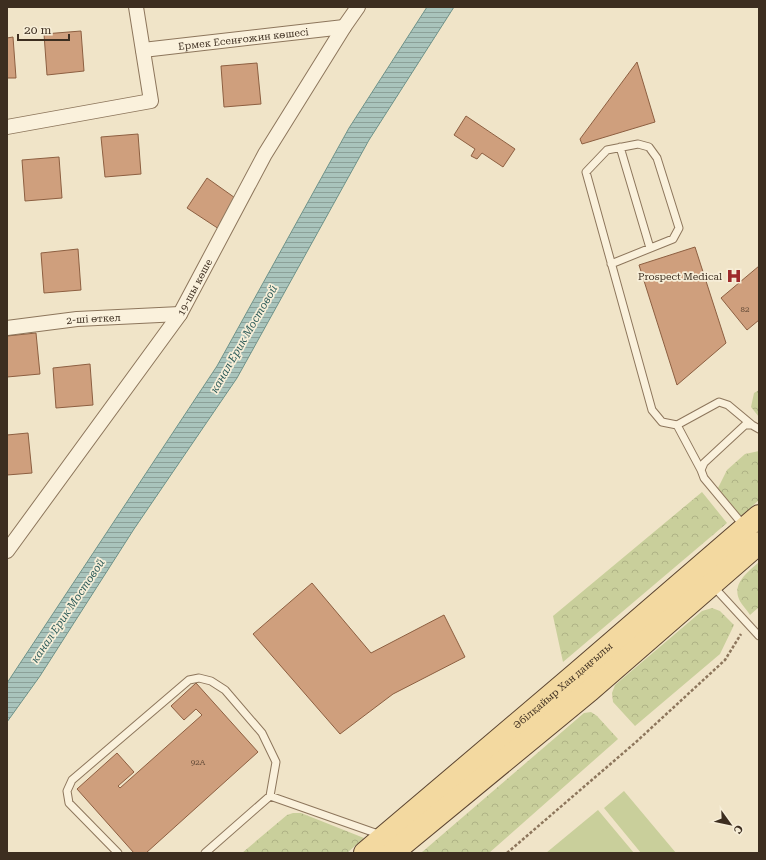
<svg xmlns="http://www.w3.org/2000/svg" width="766" height="860" viewBox="0 0 766 860" font-family="'Roboto Serif',serif">
  <defs>
    <pattern id="forest-crowns" width="20" height="18" patternUnits="userSpaceOnUse"><rect width="20" height="18" fill="#c9cf9b"/><path d="M2 6a3 3 0 1 1 6 0M12 15a3 3 0 1 1 6 0" fill="none" stroke="#aeb285"/></pattern>
    <pattern id="water-rules" width="6" height="5" patternUnits="userSpaceOnUse"><rect width="6" height="5" fill="#a9c4bc"/><path d="M0 2.5h6" fill="none" stroke="#8ba098"/></pattern>
  </defs>
  <rect width="100%" height="100%" fill="#f0e4c8"/>
  <path fill="#c9cf9b" d="M624 791 676 853H641L604 808Z
    M598 810 634 853H546Z"/>
  <path fill="url(#forest-crowns)" d="M759 390V417L751 407 754 393Z
    M759 451V500L741 516 718 488 727 470 745 454Z
    M702 492 727 523 563 662 553 616Z
    M759 562V607L750 615C747 610 741 604 739 599 732 583 749 571 759 562Z
    M712 608 720 611 734 625 720 654 635 726 613 702 612 693 615 685 702 611Z
    M591 712 597 716 618 739 489 853H421L584 713Z
    M293 813H301L364 838 347 853H242L287 815Z"/>
  <path fill="url(#water-rules)" stroke="#6f938a" d="M427 7H454L369 140 237 378 134 529 40 676 7 722V683L217 366 349 128Z"/>
  <path fill="#cf9f7d" stroke="#8d5f41" d="M81 31 84 71 47 75 44 34Z
    M13 37 16 78H7V38Z
    M637 62 655 122 582 144 580 139Z
    M257 63 261 104 224 107 221 66Z
    M466 116 515 149 503 167 482 153 477 159 471 156 475 149 454 135Z
    M138 134 141 174 105 177 101 137Z
    M59 157 62 198 25 201 22 160Z
    M207 178 238 200 219 229 187 208Z
    M695 247 726 343 677 385 639 265Z
    M78 249 81 290 44 293 41 253Z
    M759 266V320L747 330 721 298Z
    M36 333 40 374 7 377V336Z
    M90 364 93 405 56 408 53 368Z
    M28 433 32 473 7 475V435Z
    M312 583 371 653 444 615 465 657 393 694 340 734 253 634Z
    M196 683 258 752 146 853H134L77 789 117 753 134 772 118 786 120 788 202 715 196 709 184 720 171 706Z"/>
  <g fill="none" stroke-linecap="round" stroke-linejoin="round">
    <g stroke="#8d765c" stroke-width="9">
      <path id="service" d="M620 147 650 248
        M611 264 673 239 679 228 657 158 649 147 638 144 607 150 586 172 652 410 662 422 677 425 719 402 728 405 752 425
        M677 425 701 470
        M744 526 704 478 701 470 704 463 745 425H752L759 429
        M713 586 759 636
        M118 853 69 803 67 791 72 780 189 680 199 678 211 681 225 690 262 733 276 762 270 796
        M205 853 270 796 381 835"/>
    </g>
    <g stroke="#8d765c" stroke-width="16">
      <g id="minor">
        <path id="s1" d="M143 50 344 27"/>
        <path d="M7 127 151 101 136 7"/>
        <path id="s2" d="M7 328 77 319 180 314"/>
        <path id="s3" d="M7 551 180 314 265 154 344 27 358 7"/>
      </g>
    </g>
    <g stroke="#5b4430" stroke-width="24">
      <g id="primary">
        <path id="s4" d="M365 853 576 674 759 516"/>
        <path d="M392 853 590 690 759 543"/>
      </g>
    </g>
    <path stroke="#8d765c" stroke-width="2.5" stroke-dasharray="3 2" stroke-linecap="butt" d="M507 853 636 742 725 660 741 634"/>
    <use href="#service" stroke="#faf1dc" stroke-width="7"/>
    <use href="#minor" stroke="#faf1dc" stroke-width="14"/>
    <use href="#primary" stroke="#f3d9a0" stroke-width="22"/>
  </g>
  <defs>
    <g id="hospital-bare" transform="scale(1.2)"><path d="M-5-5h3v3.5h4V-5h3V5h-3V1.5h-4V5h-3Z" fill="#9e2a2b" stroke="#f7eed8" stroke-width="2.5" paint-order="stroke"/></g>
  </defs>
  <g fill-rule="evenodd">
    <use href="#hospital-bare" x="734" y="276"/>
  </g>
  <g text-anchor="middle" dominant-baseline="central" stroke-width="3.5" stroke-linejoin="round" paint-order="stroke">
    <g font-size="8" fill="#624a37">
      <text x="745" y="309">82</text>
      <text x="198" y="762">92А</text>
    </g>
    <g font-size="10" fill="#3d2e20" stroke="#f7eed8">
      <text stroke="none"><textPath href="#s1" startOffset="101">Ермек Есенғожин көшесі</textPath></text>
      <text stroke="none"><textPath href="#s3" startOffset="324">19-шы көше</textPath></text>
      <text stroke="none"><textPath href="#s2" startOffset="87">2-шi өткел</textPath></text>
      <text stroke="none"><textPath href="#s4" startOffset="259">Әбілқайыр Хан даңғылы</textPath></text>
    </g>
    <g font-size="10" fill="#3d2e20" stroke="#f7eed8" text-anchor="end">
      <text x="722" y="276">Prospect Medical</text>
    </g>
    <g font-size="11" font-style="italic" fill="#2f5d5a" stroke="#f7eed8">
      <text transform="translate(244 339) rotate(-60)">канал Ерик Мостовой</text>
      <text transform="translate(68 611) rotate(-56)">канал Ерик Мостовой</text>
    </g>
  </g>
  <rect width="766" height="860" fill="none" stroke="#3d2e20" stroke-width="16"/>
  <g transform="translate(730 824) rotate(123)" stroke="#f7eed8" stroke-width="3" paint-order="stroke">
  <path d="M0-3L7 15L0 10L-7 15Z" fill="#3d2e20"/>
  <text y="-6" font-size="11" font-weight="bold" text-anchor="middle" fill="#3d2e20">С</text>
  </g>
  <path d="M18 34v6h51v-6" fill="none" stroke="#3d2e20" stroke-width="2"/>
  <text x="24" y="34" font-size="12" fill="#3d2e20" stroke="#f7eed8" stroke-width="3" paint-order="stroke">20 m</text>
</svg>
